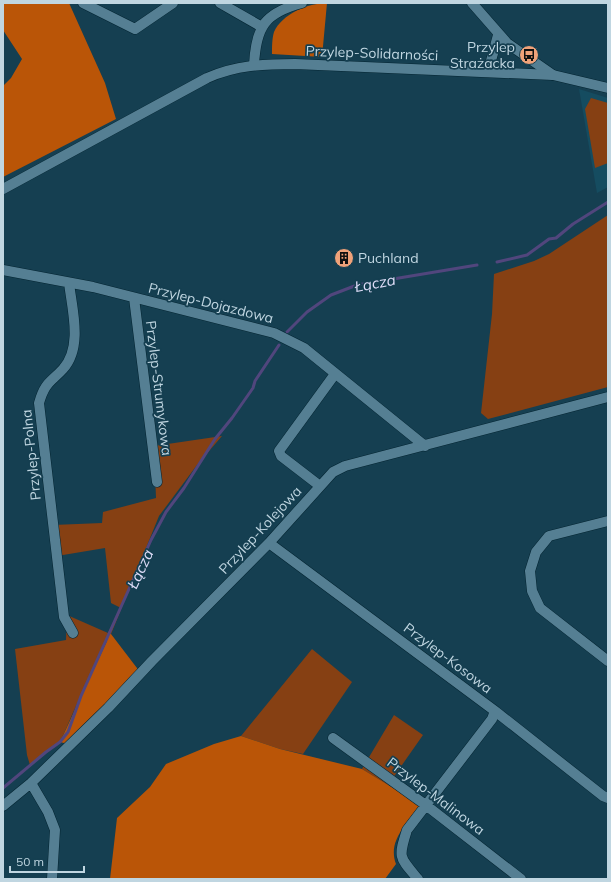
<svg xmlns="http://www.w3.org/2000/svg" width="611" height="882" viewBox="0 0 611 882" font-family="Mulish,sans-serif">
  <rect width="100%" height="100%" fill="#153f51"/>
  <path fill="#154c60" d="M579 89 608 98V187L597 193Z"/>
  <path fill="#864013" d="M591 98 608 103V163L595 168 585 109Z
    M608 215V387L488 419 481 413 492 314 494 274 534 261 549 254Z
    M222 436 197 465 159 516 111 634H108L60 742 30 765 27 755 15 649 66 640 67 615 108 633 121 608 111 603 105 548 57 556 53 525 102 523 103 512 156 498 154 446Z
    M312 649 352 682 303 754 280 749 241 736Z
    M394 715 423 735 388 785 362 769Z"/>
  <path fill="#ba5507" d="M3 3H69L105 83 116 119 3 177V86L11 78 22 59 3 30Z
    M327 3 322 57 272 54C272 48 272 38 274 32 282 14 308 3 327 3Z
    M108 634H111L140 672 68 744 60 742 107 641Z
    M241 736 280 749 362 769 421 805C408 822 387 841 396 864L385 879H110L117 818 150 787 166 764 214 744Z"/>
  <g fill="none" stroke-linecap="round" stroke-linejoin="round">
    <path stroke="#51467d" stroke-width="3" d="M497 262 527 255 549 239 556 238 573 224 608 202
      M287 332 307 312 331 295 357 285 477 265
      M3 788 46 752 60 742 68 732 81 696 151 540 166 512 184 488 215 439 232 418 253 388 255 381 279 345"/>
    <g stroke="#042532" stroke-width="11">
      <path id="minor" d="M83 3 135 29 173 3
        M220 3 262 27
        M472 3 507 43 553 75
        M254 65C256 26 265 13 302 3
        M488 72 498 35
        M3 270 93 287 274 333 304 348 425 446
        M69 283C72 309 83 347 63 369 50 383 45 382 39 403L64 617 73 633
        M134 298 157 482
        M320 486 281 456 279 451 335 374
        M608 521 549 536 536 552 530 571 532 591 540 608 608 661
        M269 543 495 711 603 796 608 798
        M333 738 427 806 521 879
        M31 783 48 812 55 830 52 879
        M3 806 31 783 108 708 152 661 269 543 333 472 345 466 608 397
        M418 879C399 857 398 858 407 830L492 719 495 711"/>
    </g>
    <g stroke="#042532" stroke-width="11">
      <path id="secondary" d="M3 189 207 78C236 65 264 64 295 64L553 75 608 88"/>
    </g>
    <use href="#minor" stroke="#557f93" stroke-width="10"/>
    <use href="#secondary" stroke="#557f93" stroke-width="10"/>
  </g>
  <defs>
    <g id="bus-disc" transform="scale(1)"><circle r="9.5" fill="#f0a279" stroke="#153f51"/><path d="M-5-6H5V4H4V6H2V4H-2V6H-4V4H-5ZM-3.5-4V0h7V-4ZM-3.5 1.2v1.5H-2V1.2ZM2 1.2v1.5H3.5V1.2Z" fill="#111"/></g>
    <g id="building-disc" transform="scale(1)"><circle r="9.5" fill="#f0a279" stroke="#153f51"/><path d="M-4-6H4V6H1V3H-1V6H-4ZM-2.5-4.3h1.7v1.8h-1.7ZM.8-4.3h1.7v1.8H.8ZM-2.5-1h1.7V.8h-1.7ZM.8-1h1.7V.8H.8Z" fill="#111"/></g>
  </defs>
  <g fill-rule="evenodd">
    <use href="#bus-disc" x="529" y="55"/>
    <use href="#building-disc" x="344" y="258"/>
  </g>
  <g text-anchor="middle" dominant-baseline="central" stroke-width="3.5" stroke-linejoin="round" paint-order="stroke">
    <g font-size="14" fill="#c0d6e1" stroke="#153f51" text-anchor="end">
      <text x="515" y="47">Przylep<tspan x="515" dy="16">Strażacka</tspan></text>
      <text x="358" y="258" text-anchor="start">Puchland</text>
    </g>
    <g font-size="14" fill="#c0d6e1" stroke="#153f51">
      <text transform="translate(372 53) rotate(2)">Przylep-Solidarności</text>
      <text transform="translate(211 303) rotate(14)">Przylep-Dojazdowa</text>
      <text transform="translate(159 388) rotate(83)">Przylep-Strumykowa</text>
      <text transform="translate(31 455) rotate(-96)">Przylep-Polna</text>
      <text transform="translate(260 530) rotate(-47)">Przylep-Kolejowa</text>
      <text transform="translate(448 658) rotate(37)">Przylep-Kosowa</text>
      <text transform="translate(436 796) rotate(37)">Przylep-Malinowa</text>
    </g>
    <g font-size="15" font-style="italic" fill="#e0def9" stroke="#153f51">
      <text transform="translate(375 283) rotate(-11)">Łącza</text>
      <text transform="translate(140 569) rotate(-65)">Łącza</text>
    </g>
  </g>
  <rect width="611" height="882" fill="none" stroke="#c0d6e1" stroke-width="8"/>
  <path d="M10 866v6h74v-6" fill="none" stroke="#c0d6e1" stroke-width="2"/>
  <text x="16" y="866" font-size="12" fill="#c0d6e1" stroke="#153f51" stroke-width="3" paint-order="stroke">50 m</text>
</svg>
